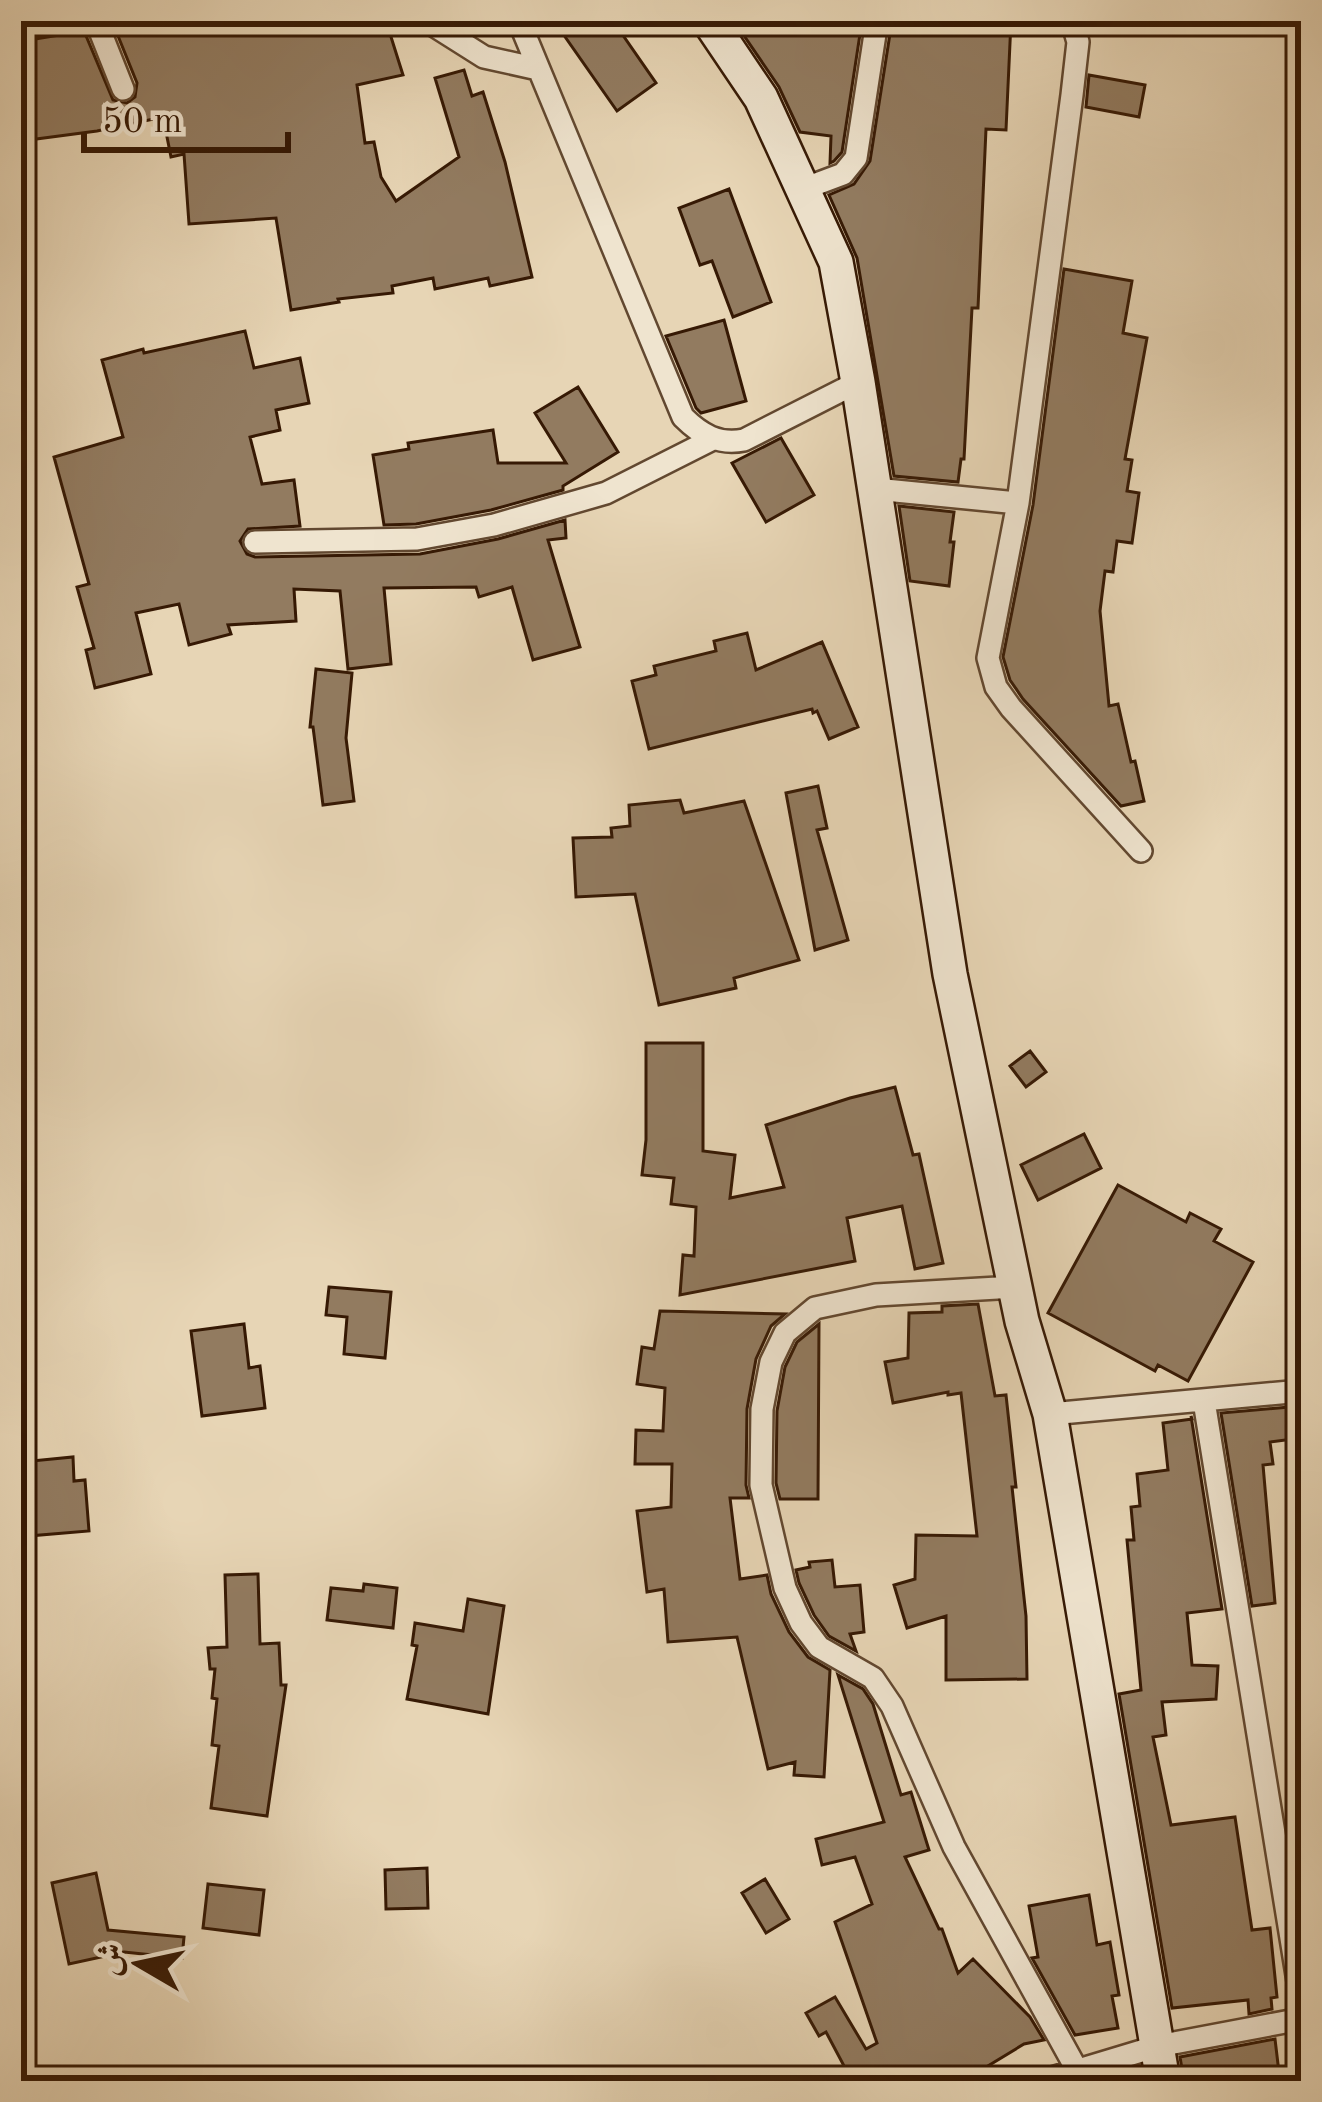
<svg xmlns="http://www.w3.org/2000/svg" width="1322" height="2102" viewBox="0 0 1322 2102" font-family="'Old Standard TT',Amiri,serif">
  <rect width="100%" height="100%" fill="#e7d5b5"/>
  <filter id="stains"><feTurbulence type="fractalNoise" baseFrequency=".00167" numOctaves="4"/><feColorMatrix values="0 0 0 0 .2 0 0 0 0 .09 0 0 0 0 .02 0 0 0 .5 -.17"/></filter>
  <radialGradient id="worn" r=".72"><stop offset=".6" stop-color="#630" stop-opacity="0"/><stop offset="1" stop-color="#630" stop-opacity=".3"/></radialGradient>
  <path fill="#927b60" stroke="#361904" stroke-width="3" d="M112 21H386L403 75 357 85 365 143 374 142 381 177 396 201 459 157 435 78 464 70 472 96 483 92 505 162 532 277 490 286 488 278 435 289 433 278 392 286 393 293 338 299 339 302 291 310 276 218 189 224 184 154 171 157 163 117 97 131 21 141V54L32 52 29 40 84 31 113 100 127 103 135 97 137 83Z
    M554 21H613L656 83 617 111Z
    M734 21H862L842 152 834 161 830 163 831 136 800 132 779 87Z
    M892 21H1011L1006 130 986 129 978 308H972L964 459H961L958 482 894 476 857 258 829 195 854 184 870 161Z
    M1089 75 1145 85 1139 117 1086 107Z
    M729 189 771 302 733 317 712 261 700 265 679 208Z
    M1064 269 1132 281 1123 333 1147 338 1125 459 1132 460 1127 491 1139 493 1132 543 1117 541 1113 572 1105 571 1100 611 1109 706 1118 704 1131 762 1135 761 1144 801 1121 806 1023 699 1010 680 1003 657 1033 505Z
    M724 320 746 401 701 413 696 408 666 336Z
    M245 331 254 368 300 358 309 403 276 410 280 430 250 437 262 484 294 480 300 526 248 529 240 541 247 554 255 557 420 554 498 539 565 520 566 538 548 540 580 647 533 660 512 587 479 597 476 587 384 588 391 664 348 669 340 591 294 589 296 621 228 625 231 634 189 645 179 604 136 613 151 674 95 688 86 650 94 648 77 587 89 584 54 457 123 437 102 360 143 349 144 353Z
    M578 387 618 452 563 486V490L491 510 416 524 384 525 373 455 409 449 408 443 493 430 498 463H566L535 413Z
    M781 438 814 495 766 522 732 463Z
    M899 506 954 512 950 542H954L949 586 910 581Z
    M747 633 756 670 822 642 858 727 829 739 817 711 813 713 812 709 649 749 632 681 656 675 654 666 716 651 714 641Z
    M316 669 352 673 346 738 354 801 323 805 313 727H310Z
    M818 786 827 828 817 830 848 940 815 950 786 793Z
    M680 800 684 813 744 801 799 960 734 978 736 988 659 1005 635 894 576 897 573 838 612 837 611 828 630 826 629 805Z
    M646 1043H703V1151L735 1155 730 1198 784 1187 766 1125 850 1098 895 1087 913 1155 919 1154 943 1263 915 1269 902 1206 847 1218 855 1261 680 1295 683 1255 694 1256 696 1207 671 1204 674 1178 642 1175 646 1140Z
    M1030 1051 1046 1072 1026 1087 1010 1066Z
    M1084 1134 1101 1168 1038 1200 1021 1165Z
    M1118 1185 1186 1222 1190 1213 1221 1229 1214 1241 1253 1262 1188 1381 1158 1365 1155 1371 1048 1313Z
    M329 1287 391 1292 385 1358 344 1354 347 1317 326 1315Z
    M978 1304 995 1396 1006 1395 1016 1487H1012L1026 1616 1027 1679 946 1680V1616L907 1628 894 1585 915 1579 916 1535 977 1536 961 1393 948 1395V1392L893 1403 885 1362 908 1358 909 1313 942 1312V1306Z
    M660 1311 785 1314 771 1326 756 1359 747 1409 746 1485 749 1498H730L740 1579 767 1575 771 1594 789 1632 808 1657 830 1670 824 1777 794 1775 795 1762 768 1769 737 1637 668 1642 664 1589 647 1592 637 1511 671 1507 672 1464H635L636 1430 663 1431 665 1388 637 1384 642 1347 654 1349Z
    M244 1324 249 1368 260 1366 265 1408 202 1416 191 1331Z
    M819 1324 818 1499H780L776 1483 777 1411 785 1367 797 1342Z
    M1301 1406V1438L1270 1442 1273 1464 1263 1465 1275 1603 1252 1606 1221 1413Z
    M1191 1416 1222 1609 1187 1613 1192 1665 1218 1666 1216 1699 1162 1702 1166 1735 1153 1737 1171 1825 1235 1817 1252 1930 1270 1928 1277 1997 1271 1998 1272 2009 1249 2014 1248 2000 1172 2008 1119 1694 1141 1690 1127 1540H1134L1131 1507 1140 1506 1137 1474 1168 1470 1163 1423 1192 1419Z
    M73 1457 74 1481 85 1480 89 1531 28 1536V1528H21V1462Z
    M832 1560 835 1587 860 1585 864 1632 850 1634 856 1651 829 1636 814 1615 799 1583 796 1570 810 1567 809 1562Z
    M258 1574 260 1644 279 1643 281 1685H286L267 1816 211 1808 219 1746 212 1745 217 1699 212 1698 215 1669H210L208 1648 227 1647 225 1575Z
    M364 1584 397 1588 393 1628 327 1620 331 1588 363 1591Z
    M468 1599 504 1606 488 1714 407 1699 417 1646 412 1645 415 1623 463 1631Z
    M838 1675 863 1689 873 1704 901 1795 911 1792 929 1850 905 1857 939 1929H942L958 1973 973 1959 1030 2017 1044 2040 1024 2044 963 2081H852L826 2032 819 2036 806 2013 835 1997 866 2049 877 2043 835 1922 872 1904 855 1857 822 1865 816 1839 884 1822Z
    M427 1868 428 1908 386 1909 385 1870Z
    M96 1873 108 1930 184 1937 182 1958 124 1952 69 1964 52 1883Z
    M765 1879 789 1919 766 1933 742 1893Z
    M208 1884 264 1890 259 1935 203 1928Z
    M1089 1895 1097 1945 1110 1942 1119 1995 1112 1996 1118 2028 1075 2035 1032 1958 1038 1957 1029 1906Z
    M1275 2039 1280 2081H1184L1180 2057Z"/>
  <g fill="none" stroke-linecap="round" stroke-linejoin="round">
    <g stroke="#624830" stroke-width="26">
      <path id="minor" d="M96 21 123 89
        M427 21 484 57 538 69
        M519 21 683 417C701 435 719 445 744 440L858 382
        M1072 21 1078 42 1072 95 1018 503 988 658 996 687 1011 708 1141 851
        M803 189 843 174 856 158 877 21
        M875 489 1018 503
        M255 542 417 539 494 525 606 493 713 439
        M1015 1287 876 1295 815 1308 785 1333 771 1362 762 1409 761 1485 785 1588 801 1623 819 1647 873 1678 892 1706 954 1847 1077 2070
        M1204 1401 1301 2000
        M1050 1414 1301 1391
        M1042 2081 1158 2046 1301 2019"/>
    </g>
    <g stroke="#361904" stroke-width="38">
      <path id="secondary" d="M709 21 761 98 836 262 858 382 950 974 1022 1321 1050 1414 1163 2081"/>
    </g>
    <use href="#minor" stroke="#efe4cf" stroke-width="21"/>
    <use href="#secondary" stroke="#efe4cf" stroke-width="33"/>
  </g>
  <rect width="1322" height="2102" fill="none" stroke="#e7d5b5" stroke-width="72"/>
  <rect x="24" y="24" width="1274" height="2054" fill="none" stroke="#361904" stroke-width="6"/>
  <rect x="36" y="36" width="1250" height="2030" fill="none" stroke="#361904" stroke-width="3"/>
  <g transform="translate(138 1964) rotate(279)" stroke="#efe4cf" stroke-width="9" paint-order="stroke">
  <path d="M0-9L21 45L0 30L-21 45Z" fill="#361904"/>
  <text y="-18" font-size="33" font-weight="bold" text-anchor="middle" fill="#361904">ش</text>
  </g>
  <path d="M84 132v18h204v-18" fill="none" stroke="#361904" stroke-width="6"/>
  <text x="102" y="132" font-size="36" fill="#361904" stroke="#efe4cf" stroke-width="9" paint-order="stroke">50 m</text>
  <rect width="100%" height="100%" filter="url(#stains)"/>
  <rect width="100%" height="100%" fill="url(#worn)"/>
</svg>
